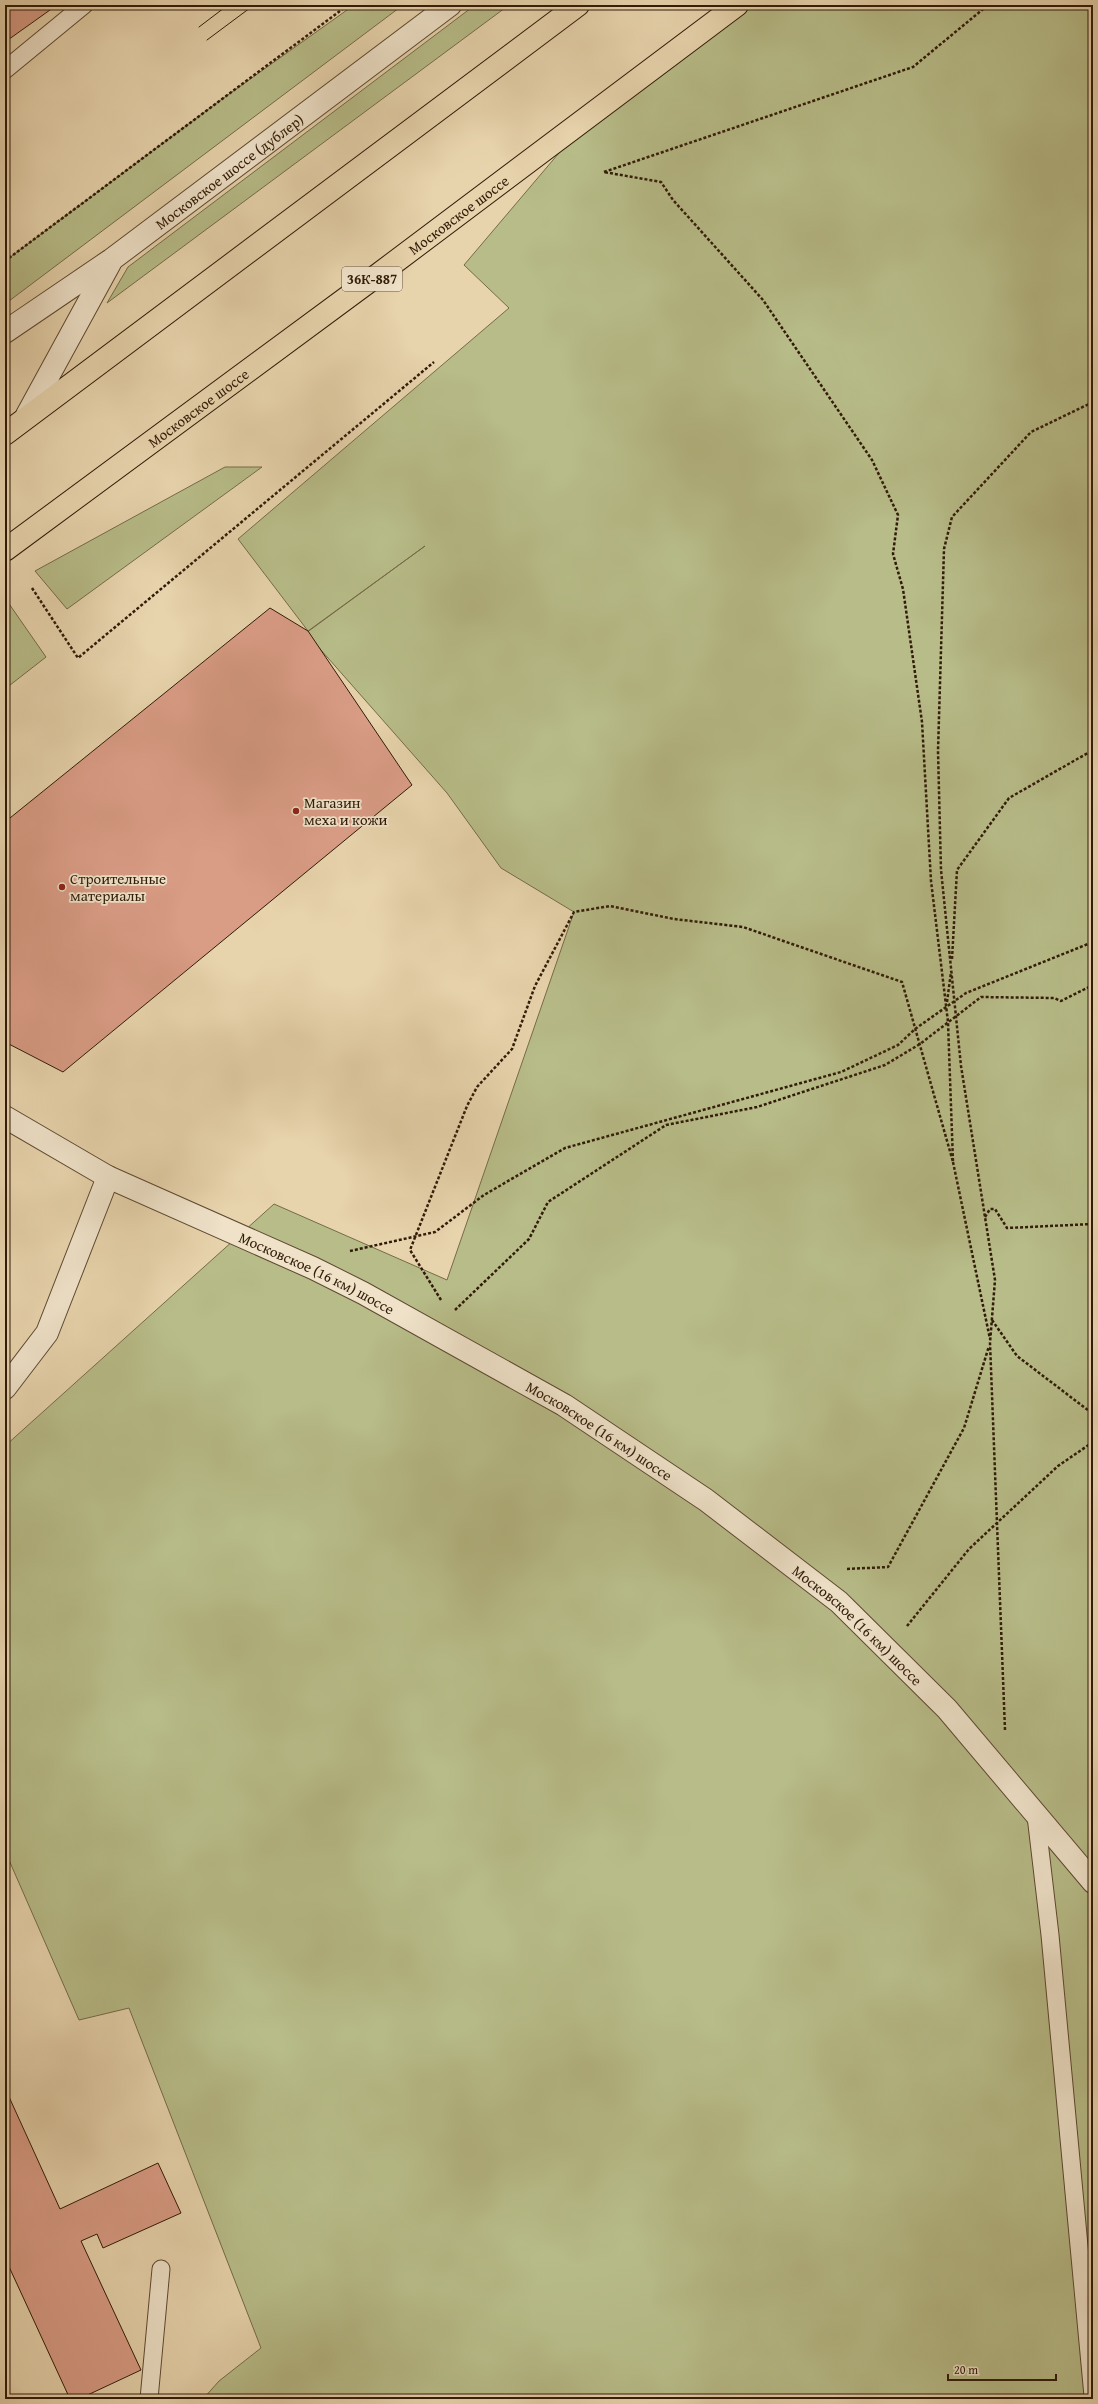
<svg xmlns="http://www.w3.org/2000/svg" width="1098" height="2404" viewBox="0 0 1098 2404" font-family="'Gentium Book Plus',serif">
  <rect width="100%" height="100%" fill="#e7d3ac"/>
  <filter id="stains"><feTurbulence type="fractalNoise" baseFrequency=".005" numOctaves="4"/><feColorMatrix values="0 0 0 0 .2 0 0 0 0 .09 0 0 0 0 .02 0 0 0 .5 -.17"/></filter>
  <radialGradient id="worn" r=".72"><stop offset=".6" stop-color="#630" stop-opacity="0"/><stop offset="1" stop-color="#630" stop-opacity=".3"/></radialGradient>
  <path fill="#b7bc88" stroke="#746c48" d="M354 5H403L5 304V261L218 102Z
    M475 5H509L107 303 128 267Z
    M737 5H1093V2399H203L219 2381 261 2348 129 2008 79 2020 5 1851V1446L274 1204 447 1280 574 912 501 868 447 793 306 633 425 546 308 631 238 539 509 308 464 265 592 114Z
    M225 467H262L67 609 35 571Z
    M5 598 46 657 5 689Z"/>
  <path fill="#d99c85" stroke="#311b08" d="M5 5H57L5 42Z
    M270 608 308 631 412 785 63 1072 5 1042V822Z
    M5 2088 60 2209 158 2163 181 2213 103 2248 97 2234 81 2241 141 2370 79 2399H70L5 2258Z"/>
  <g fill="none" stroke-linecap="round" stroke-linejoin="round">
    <g stroke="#5e4931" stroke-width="19">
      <path id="service" d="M5 70 84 5
        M1036 1816 1050 1935 1093 2396
        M149 2399 161 2269"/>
    </g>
    <g stroke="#5e4931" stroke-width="24">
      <g id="minor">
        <path id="s1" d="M5 332 111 260 450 5"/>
        <path d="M27 415 110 263"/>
        <path id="s2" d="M5 1117 108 1177 313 1268 363 1293 564 1405 706 1500 839 1602 947 1709 1093 1882"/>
        <path d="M5 1388 47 1333 108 1177"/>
      </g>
    </g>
    <g stroke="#311b08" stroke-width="24">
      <g id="primary">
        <path d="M5 434 578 5"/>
        <path id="s3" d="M5 550 379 274 737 5"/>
      </g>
    </g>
    <path stroke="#311b08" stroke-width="2.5" stroke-dasharray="3 2" stroke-linecap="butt" d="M604 172 913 67 988 5
      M5 261 348 5
      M32 588 78 658 434 362
      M952 959 957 870 1009 798 1093 750
      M947 1002 951 972
      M953 1162 990 1339
      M985 1217 990 1209H995L1007 1228 1093 1224
      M350 1251 435 1232 484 1195 565 1148 841 1072 898 1045 915 1029 966 993 1093 942
      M441 1300 410 1250 467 1106 477 1087 512 1049 535 986 574 912 610 906 674 919 743 927 902 982 953 1162 948 1022 931 881 922 722 903 589 893 554 898 515 872 460 763 300 673 200 661 182 604 172
      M455 1310 529 1239 548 1202 666 1125 757 1107 885 1065 920 1044 981 997 1054 998 1061 1001 1093 985
      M992 1320 1017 1356 1093 1414
      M847 1569 888 1567 964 1428 989 1346
      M907 1626 969 1549 1058 1466 1093 1442
      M1005 1730 990 1343 995 1280 961 1066 941 870 938 751 944 549 952 517 1031 432 1093 402"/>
    <use href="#service" stroke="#efe2c9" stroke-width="17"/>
    <use href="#minor" stroke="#efe2c9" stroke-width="22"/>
    <use href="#primary" stroke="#e7d3ac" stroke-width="22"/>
    <path stroke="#311b08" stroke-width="1" d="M199 27 228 5
      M207 40 254 5"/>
  </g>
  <g fill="#8f2418" stroke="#efe2c9" stroke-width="1.5">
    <circle cx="296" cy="811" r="4"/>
    <circle cx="62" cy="887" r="4"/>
  </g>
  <g text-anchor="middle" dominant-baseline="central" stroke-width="3.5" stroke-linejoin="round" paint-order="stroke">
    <rect fill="#efe2c9" stroke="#6a5742" stroke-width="1" x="342" y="267" width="60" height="24" rx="3"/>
    <g font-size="14" font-weight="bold" fill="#311b08">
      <text x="372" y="279">36К-887</text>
    </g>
    <g font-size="15" fill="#311b08" stroke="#efe2c9">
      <text stroke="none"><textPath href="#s1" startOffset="276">Московское шоссе (дублер)</textPath></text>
      <text stroke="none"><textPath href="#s3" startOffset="564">Московское шоссе</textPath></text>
      <text stroke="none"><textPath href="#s3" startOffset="240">Московское шоссе</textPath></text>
      <text stroke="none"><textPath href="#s2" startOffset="349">Московское (16 км) шоссе</textPath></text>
      <text stroke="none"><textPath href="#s2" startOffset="673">Московское (16 км) шоссе</textPath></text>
      <text stroke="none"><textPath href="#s2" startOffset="997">Московское (16 км) шоссе</textPath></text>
    </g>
    <g font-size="15" fill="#311b08" stroke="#efe2c9" text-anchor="start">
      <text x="304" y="802">Магазин<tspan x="304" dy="17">меха и кожи</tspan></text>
      <text x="70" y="878">Строительные<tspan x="70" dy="17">материалы</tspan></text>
    </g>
  </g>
  <rect width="1098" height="2404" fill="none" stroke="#e7d3ac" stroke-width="20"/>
  <rect x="6" y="6" width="1086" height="2392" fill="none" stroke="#311b08" stroke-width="2"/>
  <rect x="10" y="10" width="1078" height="2384" fill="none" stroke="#311b08"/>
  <path d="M948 2374v6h108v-6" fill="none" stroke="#311b08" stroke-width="2"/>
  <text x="954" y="2374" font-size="12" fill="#311b08" stroke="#efe2c9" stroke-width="3" paint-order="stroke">20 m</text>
  <rect width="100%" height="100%" filter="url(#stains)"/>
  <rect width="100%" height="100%" fill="url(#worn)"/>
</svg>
